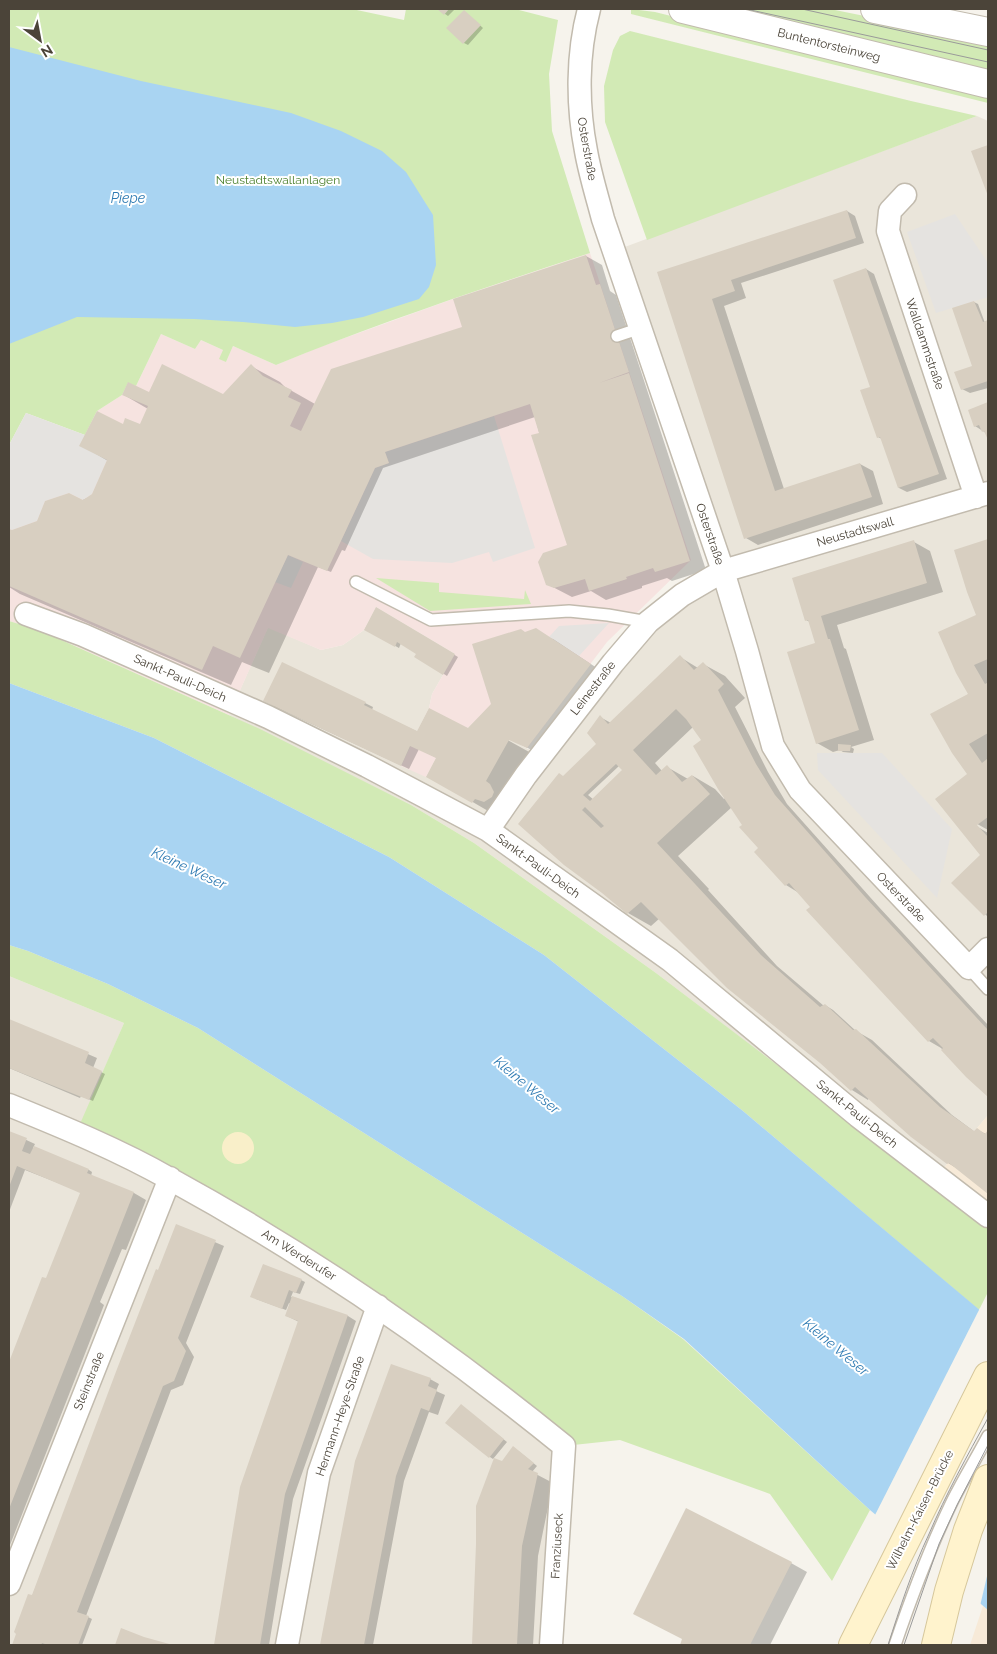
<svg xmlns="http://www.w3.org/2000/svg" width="997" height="1654" viewBox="0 0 997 1654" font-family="Raleway,sans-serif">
  <rect width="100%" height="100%" fill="#f6f3ec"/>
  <path fill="#eae5da" d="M977 116 988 121V1115L931 1183 656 973 474 843 411 805 229 715 268 627 321 650 343 645 364 630 376 607 455 654 432 694 429 708 417 731 426 777 436 758 475 720 541 756 613 663 723 571 614 251Z
    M9 976 124 1023 77 1133 170 1178 564 1446 552 1645H9Z"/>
  <path fill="#f7ead8" d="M988 1115V1225L931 1183Z
    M983 1606 988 1610V1645H970Z"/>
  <path fill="#f6e3e0" d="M590 253 691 560 607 642 527 748 475 721 436 758 426 777 401 766 429 708 432 694 455 654 376 607 364 630 343 645 321 650 268 628 229 715 39 630 9 621V445L85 435 97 411 122 395 128 382 136 386 161 334 195 349 201 340 223 350 226 362 233 346 276 365 317 348 453 299Z"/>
  <path fill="#d2eab5" d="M9 9H352L404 20 406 9H515L558 20 549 74 552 131 590 253C484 288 379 323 276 365L233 346 226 362 219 359 223 350 201 340 195 349 161 334 136 386 128 383 122 395 97 411 85 435 26 413 9 445Z
    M631 9 655 12 988 95V103L631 14Z
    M717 9H830L988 41V70Z
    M630 31 911 101 977 116 647 240 605 122 604 86 613 50 620 36Z
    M376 578 439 583V592L524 599 525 590 531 604 430 611Z
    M9 621 39 630 260 729 411 805 474 843 656 973 988 1225V1292L979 1310 743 1111 544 955 389 857 154 738 9 683Z
    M9 945 28 951 108 984 198 1028 622 1296 683 1339 870 1510 832 1581 770 1494 620 1440 564 1446 378 1306 76 1133 124 1023 9 976Z"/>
  <path fill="#f9efc9" d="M222 1148a16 16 0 1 1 32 0a16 16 0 1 1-32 0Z"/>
  <path fill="#e5e3e0" d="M955 214 988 263V297L936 313 907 232Z
    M26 413 85 435 107 460 92 494 83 500 69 493 45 501 37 521 12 530 9 529V445Z
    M494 416 535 548 493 562 489 552 452 563 373 559 341 541 375 468 389 463 385 452Z
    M288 555 303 562 291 588 275 582Z
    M609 623 579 656 549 637 559 626Z
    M817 753H882L952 829 937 898 818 770Z"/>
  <path fill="#a9d4f2" d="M9 47 141 81 291 113 341 131 382 151 406 172 433 215 436 265 429 287 419 299 363 317 332 323 295 327 243 322 194 319 77 317 9 344Z
    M9 683 154 738 389 857 544 955 743 1111 988 1317V1610L870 1510 684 1339 622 1296 198 1028 108 984 28 951 9 945Z"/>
  <path fill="#f6f3ec" d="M980 1308 988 1314V1572L980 1606 874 1517Z"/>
  <path fill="#0003" fill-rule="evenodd" d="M438 9H455L448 16Z
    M464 11 483 28 468 45 464 43Z
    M847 211 855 216 864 243 741 283 746 298 724 306 784 489 860 464 873 471 883 504 758 545 746 538 658 273Z
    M586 256 602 265 610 291 616 295 706 570 672 581 667 578 642 586V588L606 600 591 591 572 597 547 584 569 546 535 417 383 468 345 551 342 550 331 572 318 567 269 673 242 662 231 685 20 594 9 587V530L12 532 38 522 93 495 108 461 81 445 123 426H140L148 409 124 395 149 393 224 395 251 366 280 382 285 387 315 404 464 328Z
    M866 269 874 274 947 479 907 492 899 488 882 439 878 437 872 388Z
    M974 302 978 304 985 323 988 322V388L970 393 962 389 973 367Z
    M988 403V437L986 433 975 426 969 411Z
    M988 541V830L972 821 971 823 988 833V917L953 883 982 855 937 799 969 775 953 753 932 715 969 694 957 672 940 633 978 616 968 591 955 551Z
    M914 542 930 551 943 592 837 625 844 648 846 649 874 740 851 747 854 749 853 753 843 752 840 750 833 752 817 743V644L810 622 806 620Z
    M377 609 458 657 447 676 416 656 418 654 401 643 399 648 365 629Z
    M526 633 553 639 606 674 544 757 506 736 504 738 531 753 495 815 428 776 437 758 419 749 409 769 273 706 365 703 373 707 372 710 418 732 468 729 492 705Z
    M680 657 698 668 703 664 725 676 745 698 735 707 768 772 787 804 878 906 988 1025V1095L967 1076 941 1048 929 1041 799 893 786 885 732 807 678 856 709 889 708 890 777 966 824 1006 825 1005 833 1010 856 1031 872 1040 952 1115 975 1132 978 1130 986 1134 988 1131V1193L961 1171 948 1163 869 1098 868 1100 852 1090 660 918 651 926 628 913 603 892 564 777 597 745 600 717 611 723ZM693 727 703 741 725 798 724 799 715 789 693 776 688 779 667 767 662 771 655 763ZM619 766 624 771 594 800 588 795Z
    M9 1020 97 1058 93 1068 105 1074 93 1101 81 1096 80 1098 9 1068Z
    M9 1132 35 1144 33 1148 89 1170 92 1172 91 1176 134 1193 146 1200 126 1250 122 1249 100 1302 104 1305 10 1545 9 1365 43 1279 52 1282 81 1192 25 1170 9 1212Z
    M177 1226 224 1246 186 1343 194 1357 183 1385 171 1390 86 1616 92 1619 82 1645H49L46 1644 45 1645H13Z
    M301 1280 305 1282 300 1294 293 1292 291 1297 348 1316 356 1321 293 1499 269 1645H215L241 1488 299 1322 287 1316 291 1304 289 1303 286 1310 256 1299Z
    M430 1379 439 1384 436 1391 445 1395 438 1415 429 1412 404 1481 373 1645H321L356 1462Z
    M464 1408 507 1442 493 1459 490 1457Z
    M517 1450 537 1466 532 1472 553 1483 538 1556 533 1645H473L478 1544 503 1462Z
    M791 1563 807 1572 770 1645H681L683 1639Z
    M122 1629 143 1638 170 1645H116Z"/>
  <path fill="#d8cfc1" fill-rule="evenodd" d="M437 9H449L444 15Z
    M464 10 481 25 463 44 446 28Z
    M988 145V196L971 151Z
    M847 210 856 238 731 280 735 291 712 299 775 491 860 463 872 497 744 539 657 272Z
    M586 255 596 285 600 284 629 372 599 383 629 373 690 561 655 572 653 568 626 577 627 579 589 591 585 579 554 588 546 585 538 562 543 553 567 545 531 435 539 433 530 404 385 452 389 463 375 468 327 571 288 555 240 658 213 646 202 670 9 586V529L12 530 37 521 45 501 69 493 83 500 92 494 107 460 79 446 97 411 123 424 125 418 140 424 148 406 122 395 128 382 149 392 162 364 223 394 251 364 263 376 292 390 288 397 301 403 290 426 301 431 331 369 462 327 453 299Z
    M866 268 939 474 898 488 880 437 877 438 860 390 870 387 833 280Z
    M974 301 983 322 988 320V333L987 334 988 338V381L961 390 954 372 972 366 952 308Z
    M988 402V440L984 431 982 432 979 425 974 427 968 410Z
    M988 539V585L987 586 988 590V659L974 665 985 684 987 683 988 685V733L969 744 982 763 987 759 988 760V817L977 825 988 837V912L984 916 951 883 980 855 935 799 967 774 952 753 930 714 968 694 956 673 938 632 976 615 967 592 954 550Z
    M914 540 927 583 821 616 828 639H830L859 730 816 744 787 652 815 643 808 620 805 621 792 578Z
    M376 607 455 654 443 675 414 657 416 654 397 642 395 647 364 630Z
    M536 628 591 664 527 748 509 740 486 781 490 784 494 792 492 797 484 802 475 799 472 803 426 777 436 758 410 746 401 766 263 701 282 662 366 702 364 705 417 731 429 708 468 728 491 704 472 644 521 629 525 632Z
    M680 655 694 670 703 662 724 684 718 690 756 764 775 795 866 898 988 1030V1097L966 1077 941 1050 943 1048 933 1038 928 1042 806 910 810 907 789 883 785 886 754 852 758 848 739 827 742 825 718 789 693 746 701 740 686 719 676 709 633 750 656 775 667 765 682 782 692 775 710 794 657 843 761 955 820 1007 825 1004 853 1030 856 1029 940 1107 974 1131 977 1128 985 1134 988 1130V1194L949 1163 947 1164 911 1137 855 1087 851 1091 820 1063 727 988 641 902 627 914 602 893 564 865 518 824 559 773 563 776 596 744 587 733 600 715 608 724ZM616 764 622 770 590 801 583 795ZM585 807 604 826 601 828 582 810Z
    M838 744 851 745 850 751H838Z
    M9 1019 89 1052 85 1063 102 1071 89 1100 9 1068Z
    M9 1131 27 1138 22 1151 30 1154 34 1146 89 1169 87 1173 134 1192 9 1509V1362L42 1277 46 1278 80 1193 17 1166 9 1187Z
    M176 1224 216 1240 178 1338 186 1351 174 1381 163 1386 77 1612 89 1616 78 1645H48L42 1643 41 1645H12L16 1634 14 1632 28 1594 32 1595 117 1369 156 1269 158 1270Z
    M263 1264 302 1279 296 1293 289 1290 282 1309 250 1297Z
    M292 1296 348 1315 285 1494 260 1645H214L240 1487 298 1321 285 1316Z
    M391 1364 431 1378 428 1386 437 1390 429 1411 421 1408 396 1476 364 1645H320L355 1461Z
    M461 1404 504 1439 489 1458 445 1423Z
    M513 1446 534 1463 528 1469 538 1473 522 1546 517 1645H472L476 1544V1506L494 1458 502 1461Z
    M686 1508 792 1562 750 1645H680L682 1639 633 1614Z
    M121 1628 144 1637 173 1645H115Z"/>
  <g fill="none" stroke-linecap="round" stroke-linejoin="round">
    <g stroke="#c2bbae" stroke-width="14">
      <path id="service" d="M617 336 641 328
        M356 582 431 620 569 611 608 615 648 622
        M969 968 988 989
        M895 1645C912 1595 930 1547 953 1500 964 1478 977 1457 988 1436"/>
    </g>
    <g stroke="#c2bbae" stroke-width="25">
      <path id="minor" d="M589 9C577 54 577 105 586 151 590 174 597 196 603 219L723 571 747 651 773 746 800 790 969 968 988 949
        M905 195 890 211 888 231 976 497
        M26 614 83 635 268 717 367 766 488 830 670 960 858 1116 988 1216
        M488 830 526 775 613 663 648 622 682 595 723 571 988 493
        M9 1105C63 1127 119 1150 170 1179 309 1255 441 1346 564 1446L551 1645
        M9 1584 170 1178
        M287 1645 319 1473 378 1306"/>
    </g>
    <g stroke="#c2bbae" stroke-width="30">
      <path id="tertiary" d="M683 9 988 84
        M875 9 988 32"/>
    </g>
    <g stroke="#d6c79b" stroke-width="30">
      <path id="secondary" d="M853 1645 988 1376
        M936 1645 949 1591 968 1530 988 1479"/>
    </g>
    <use href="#service" stroke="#fff" stroke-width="11"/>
    <use href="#minor" stroke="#fff" stroke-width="22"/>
    <use href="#tertiary" stroke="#fff" stroke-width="28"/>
    <use href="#secondary" stroke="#fff3cd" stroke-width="28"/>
    <path stroke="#9a9a9a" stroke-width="1" d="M746 9 988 62
      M802 9 988 50
      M888 1645C900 1608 912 1570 929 1534 946 1494 967 1456 988 1418
      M904 1645 939 1544 957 1505 988 1445"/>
  </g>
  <g text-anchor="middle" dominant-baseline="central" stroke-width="4" stroke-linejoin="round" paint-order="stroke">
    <g font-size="12" fill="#4b4439" stroke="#fff">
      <text transform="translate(829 45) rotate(14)">Buntentorsteinweg</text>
      <text transform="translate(587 149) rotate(80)">Osterstraße</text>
      <text transform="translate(925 344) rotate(71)">Walldammstraße</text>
      <text transform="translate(855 532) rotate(-16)">Neustadtswall</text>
      <text transform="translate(710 534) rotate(71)">Osterstraße</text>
      <text transform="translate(180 678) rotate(24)">Sankt-Pauli-Deich</text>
      <text transform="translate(593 688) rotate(-52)">Leinestraße</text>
      <text transform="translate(538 866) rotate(36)">Sankt-Pauli-Deich</text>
      <text transform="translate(901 897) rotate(46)">Osterstraße</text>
      <text transform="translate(857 1114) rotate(39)">Sankt-Pauli-Deich</text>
      <text transform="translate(299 1255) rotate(32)">Am Werderufer</text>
      <text transform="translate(89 1381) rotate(-68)">Steinstraße</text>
      <text transform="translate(340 1416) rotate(-71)">Hermann-Heye-Straße</text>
      <text transform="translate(920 1510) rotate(-63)">Wilhelm-Kaisen-Brücke</text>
      <text transform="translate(557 1546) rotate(-87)">Franziuseck</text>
    </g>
    <g font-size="12" fill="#4a7f2a" stroke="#fff">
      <text x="278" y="180">Neustadtswallanlagen</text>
    </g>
    <g font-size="14" font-style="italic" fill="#2e7ab2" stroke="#fff">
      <text x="128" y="198">Piepe</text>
      <text transform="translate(189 868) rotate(25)">Kleine Weser</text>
      <text transform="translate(527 1085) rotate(40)">Kleine Weser</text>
      <text transform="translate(836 1347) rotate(40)">Kleine Weser</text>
    </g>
  </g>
  <rect width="997" height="1654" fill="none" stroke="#4b4439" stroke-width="20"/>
  <g transform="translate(40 40) rotate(148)" stroke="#ffffff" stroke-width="4" paint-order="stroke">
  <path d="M0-4L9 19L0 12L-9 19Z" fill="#4b4439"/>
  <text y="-8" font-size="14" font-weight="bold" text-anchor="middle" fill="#4b4439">N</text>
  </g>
</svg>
